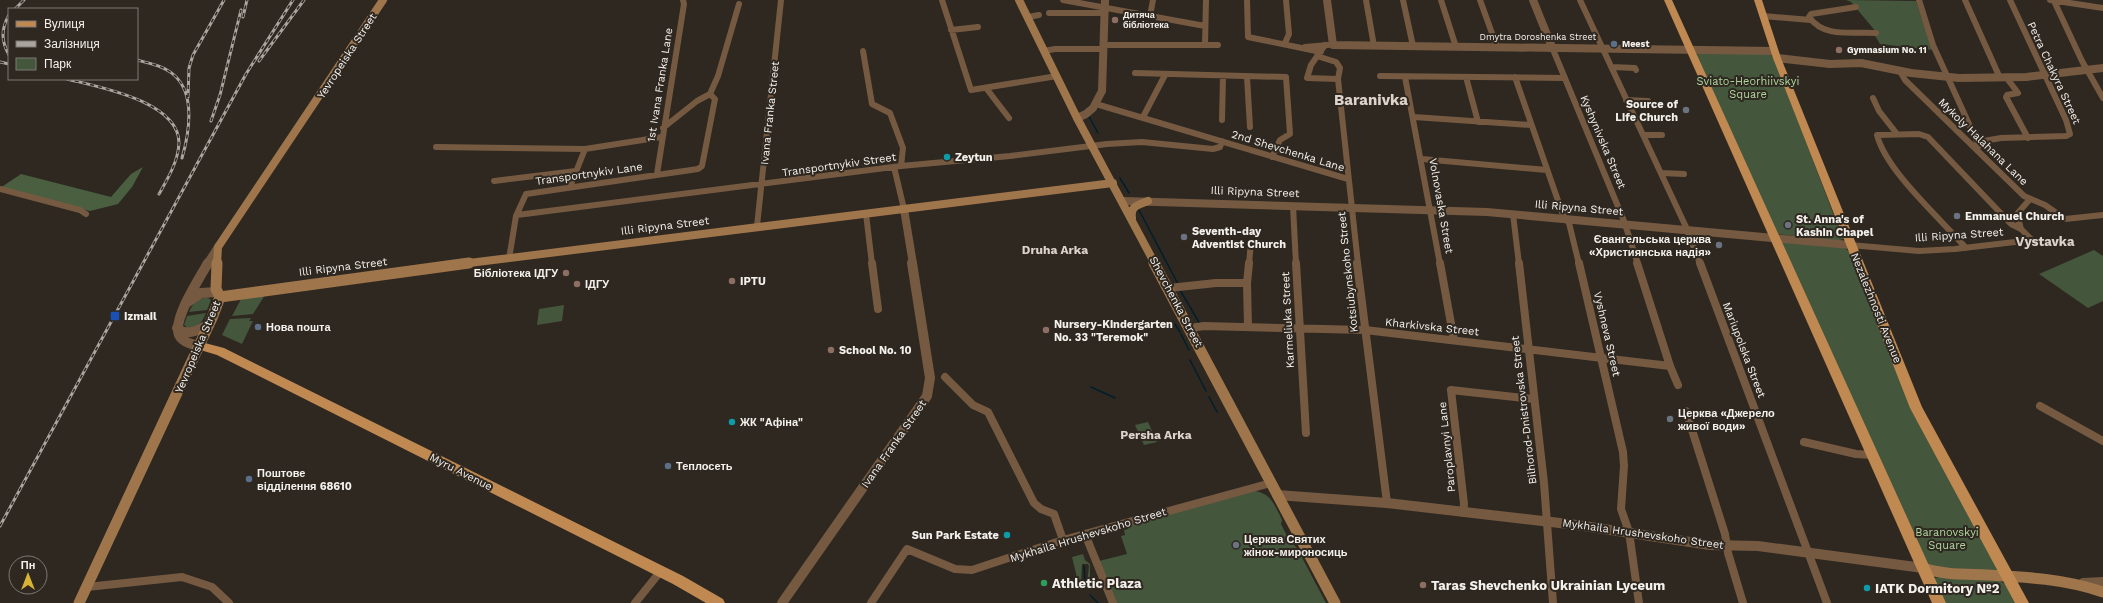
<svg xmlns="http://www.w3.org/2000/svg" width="2103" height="603" viewBox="0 0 2103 603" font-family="'Work Sans',sans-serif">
  <rect width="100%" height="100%" fill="#2e2821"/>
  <path fill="#44563c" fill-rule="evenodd" d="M1846 0 1916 1 1933 50 1880 44 1874 34 1877 33 1851 2Z
    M1699 52 1770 54 1773 56 1843 239 1836 241 1777 234 1696 56Z
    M1781 242 1843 247 1849 251 1998 571 1935 569 1927 564Z
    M2094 250 2103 256V301L2088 308 2039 274Z
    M265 295 253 314 232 316 241 299Z
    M207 297 211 300 207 310 189 312C193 303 197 299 207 297Z
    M564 305 562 321 537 325 539 309Z
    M206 313C202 323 199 326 188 328L184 325 187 316Z
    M251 318 249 321H253L242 344 222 335 230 319Z
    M1148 422 1157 442 1144 445 1135 425Z
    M1253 491C1271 492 1275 506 1282 520L1281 524 1289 540 1297 548 1326 603H1117L1099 561 1127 554 1121 536 1125 535 1124 530 1128 529 1127 525Z
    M1083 554 1085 560 1090 564V584L1082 587 1079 586 1072 557ZM1082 564H1088L1089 566 1087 585 1081 584Z
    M1941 577 2000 581 2007 585 2016 603H1944L1934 578Z"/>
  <path fill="#495f40" d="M143 167 132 187 118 204 90 211 0 188 21 174 111 197 131 174Z"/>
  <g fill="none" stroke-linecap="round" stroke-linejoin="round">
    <path stroke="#001e2c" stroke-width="1.5" d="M1088 115 1098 133
      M1120 178 1129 193
      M1139 210 1178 284
      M1180 290 1200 324
      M1175 324 1180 332
      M1181 334 1189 350
      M1190 360 1206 391
      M1091 387 1115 398
      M1209 397 1217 412
      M1084 566 1085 583
      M1090 595 1098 603"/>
    <path stroke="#755a41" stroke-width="6" d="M942 0 971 90 1057 76
      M1063 0 1205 26
      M1247 0 1248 37 1321 52
      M1366 0 1374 46
      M1403 0 1413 46
      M1441 0 1456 47
      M1480 0 1497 47
      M1580 0 1686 227 1700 264
      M1919 0 1933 45 1979 146
      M1965 0 2000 78
      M2050 0 2103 8
      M2054 1 2082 61 2103 98
      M1856 7 1811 14 1809 17C1825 39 1852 31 1876 33
      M1049 13H1104
      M1150 16 1153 0
      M1763 16 1811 20
      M1028 17 1039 15
      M951 30 978 27
      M1285 43 1289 34 1286 0
      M1104 45H1218
      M1205 45 1206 0
      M1325 45 1311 65 1307 78 1338 79
      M1305 47 1328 45
      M1552 47 1624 221 1638 264
      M863 51 872 104 890 113 903 148 901 166
      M1044 51 1055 49H1104
      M1317 56 1336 62 1340 68 1338 79 1358 264
      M1612 67 1635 68 1636 70
      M1900 71 1905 80 2024 196 2045 205 2065 219 2103 215
      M1135 73 1286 77 1290 134 1280 140 1272 157
      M1380 76 1565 78
      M1247 77 1250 127
      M1405 77 1440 264
      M1466 77 1478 122
      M1515 77 1563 215 1569 223 1579 264
      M2006 77 2018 93 2007 95 2006 97 2028 138
      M986 88 1009 118
      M710 94 718 76 739 4
      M1873 98 1879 111 1897 134
      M1626 100 1648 101
      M1096 104 1348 179
      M1143 117 1165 75
      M1414 117 1531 125
      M1222 120 1223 76
      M663 128 697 101 710 94
      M1643 135H1662
      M1978 142 2001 138 2066 136 2070 134 2066 120 2010 0
      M436 147 585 149 662 137
      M1422 159 1547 170
      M894 167 904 209
      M1661 173 1684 174
      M657 174 684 4 683 0
      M494 181 576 171
      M570 187 585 149
      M0 189 80 210 86 214
      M1293 206 1296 264
      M866 214 872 264
      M1513 214 1519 264
      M517 215 901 166 1010 156 1107 144 1142 142 1213 149 1220 147 1222 141
      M757 226 781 0
      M2021 229 2017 214 2030 199
      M1850 245 1919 251 1955 249 2032 240
      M1966 248C1941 219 1886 171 1877 135L1919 134 1928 137 2011 224 2021 229 2032 240
      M509 259 516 216 526 194 698 169 702 166 715 99 710 94
      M1249 264 1251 242"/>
    <path stroke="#755a41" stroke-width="8" d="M872 263 878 309
      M1296 263 1306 433
      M1357 263 1387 503
      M1440 263 1454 340
      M1519 263 1544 483 1553 603
      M1579 263 1623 452 1624 466 1621 509 1629 532 1639 603
      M1637 263 1670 366 1678 385
      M1700 263 1827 603
      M1169 288 1216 283H1247
      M1248 327 1247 283 1249 263
      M1190 328 1204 326 1365 330 1670 366
      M945 377 973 405 988 412 1034 503 1041 509 1054 514 1063 540
      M2040 406 2103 441
      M1686 411 1725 534 1728 553 1743 603
      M1804 442 1856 454 1872 455
      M1463 513 1464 504 1451 390 1533 399
      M1085 534 1113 603
      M87 587 182 577 212 587 229 603
      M635 603 660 572
      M871 603 907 549 955 569 972 570 1063 540 1271 483"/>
    <path stroke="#755a41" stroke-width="8" d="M1327 0 1333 45 1774 51
      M1533 0 1552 47
      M1777 58 1830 64 1861 63 1911 73 1959 78 2026 77 2103 68
      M1077 118 1086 114 1093 108 1102 91 1105 0
      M1123 201 1487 212 1850 245
      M904 209 913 264
      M207 264 218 247"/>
    <path stroke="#755a41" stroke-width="10" d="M188 302 201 293 217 292
      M177 328C186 337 201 330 209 323
      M201 346C193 345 183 343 179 335 172 320 200 277 208 263
      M1277 495 1387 503 1577 525 1710 545 1758 546 1923 568
      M2083 583 2103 582
      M782 603 927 396 930 378 912 263"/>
    <path stroke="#9f754b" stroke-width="8" d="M1019 0 1077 118 1155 264
      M1132 218C1130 206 1138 205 1148 201
      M217 264 218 247 383 0
      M461 264 1113 183"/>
    <path stroke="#9f754b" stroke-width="11" d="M1154 263 1335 603
      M220 297 469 263
      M1923 568C1944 575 1965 574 1987 575 2027 577 2065 579 2103 592
      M79 603 212 318 220 297 216 289 217 263"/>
    <path fill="#c08952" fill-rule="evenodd" d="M1664 0H1672L1946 603H1932Z
      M1754 0H1762L1781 58 1922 407 2029 603H2015L1910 408 1773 58Z
      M201 342 224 348 683 576 723 599 725 603H706L673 584 217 355 197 349 195 346 197 343Z"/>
    <g stroke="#aaa59f" stroke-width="3">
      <path id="rail" d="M15 9 24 0
        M9 15C1 29 1 41 9 55
        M243 17 247 0
        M137 60C149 63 164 66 174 75 196 94 189 134 182 158
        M259 61 304 0
        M0 62 9 64
        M67 79C98 87 179 101 179 143 178 162 168 178 159 194
        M188 97 189 68 193 55 224 0
        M211 121 220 95 241 10
        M0 526 246 74 293 0"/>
    </g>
    <use href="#rail" stroke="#2e2821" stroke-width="1.5" stroke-dasharray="4" stroke-linecap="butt"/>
  </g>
  <g fill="#8d6e63" stroke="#2e2821" stroke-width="1.5">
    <circle cx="1115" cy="20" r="4"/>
    <circle cx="1839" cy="50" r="4"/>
    <circle cx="566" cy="273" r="4"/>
    <circle cx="732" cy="281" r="4"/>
    <circle cx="577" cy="284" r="4"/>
    <circle cx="1046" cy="330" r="4"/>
    <circle cx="831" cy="350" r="4"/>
    <circle cx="1423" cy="585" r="4"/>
  </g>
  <g fill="#5c6f8a" stroke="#2e2821" stroke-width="1.5">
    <circle cx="1614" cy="44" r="4"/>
    <circle cx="258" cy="327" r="4"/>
    <circle cx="668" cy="466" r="4"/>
    <circle cx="249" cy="479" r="4"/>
  </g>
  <g fill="#6b7280" stroke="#2e2821" stroke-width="1.5">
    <circle cx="1686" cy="110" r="4"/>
    <circle cx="1957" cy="216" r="4"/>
    <circle cx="1788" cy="225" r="4"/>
    <circle cx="1184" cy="237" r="4"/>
    <circle cx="1719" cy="245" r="4"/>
    <circle cx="1670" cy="419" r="4"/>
    <circle cx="1236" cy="545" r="4"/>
  </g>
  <g fill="#0f9aa8" stroke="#2e2821" stroke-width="1.5">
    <circle cx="947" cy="157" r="4"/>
    <circle cx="732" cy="422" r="4"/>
    <circle cx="1007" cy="535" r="4"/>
    <circle cx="1867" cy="588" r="4"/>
  </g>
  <rect fill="#1a4fb4" stroke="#2e2821" stroke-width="1.5" x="110" y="311" width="10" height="10" rx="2"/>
  <circle fill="#2e9e5b" stroke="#2e2821" stroke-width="1.5" cx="1044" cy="583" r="4"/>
  <g text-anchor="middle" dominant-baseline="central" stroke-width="4" stroke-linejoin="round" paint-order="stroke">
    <g font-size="9" font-weight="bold" fill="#f4f0eb" stroke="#2e2821" text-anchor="start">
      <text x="1123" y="15">Дитяча<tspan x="1123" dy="10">бібліотека</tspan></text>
      <text x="1622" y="44">Meest</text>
      <text x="1847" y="50">Gymnasium No. 11</text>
    </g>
    <g font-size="9" fill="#f4f0eb" stroke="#2e2821">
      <text x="1538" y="37">Dmytra Doroshenka Street</text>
    </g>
    <g font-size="11" fill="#f4f0eb" stroke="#2e2821">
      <text transform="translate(347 56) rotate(-57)">Yevropeiska Street</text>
      <text transform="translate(2054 73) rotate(65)">Petra Chakyra Street</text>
      <text transform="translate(660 85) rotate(-81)">1st Ivana Franka Lane</text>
      <text transform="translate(770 113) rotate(-84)">Ivana Franka Street</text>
      <text transform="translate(1603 142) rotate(67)">Kyshynivska Street</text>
      <text transform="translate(1983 142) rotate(44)">Mykoly Halahana Lane</text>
      <text transform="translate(1288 151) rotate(17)">2nd Shevchenka Lane</text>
      <text transform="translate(839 165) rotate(-8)">Transportnykiv Street</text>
      <text transform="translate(589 174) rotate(-8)">Transportnykiv Lane</text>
      <text transform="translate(1255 192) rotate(2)">Illi Ripyna Street</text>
      <text transform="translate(1441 206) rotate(80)">Volnovaska Street</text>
      <text transform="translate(1579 208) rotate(5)">Illi Ripyna Street</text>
      <text transform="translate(665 226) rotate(-7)">Illi Ripyna Street</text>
      <text transform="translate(1959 235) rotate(-4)">Illi Ripyna Street</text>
      <text transform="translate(343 267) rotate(-7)">Illi Ripyna Street</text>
      <text transform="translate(1348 272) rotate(-96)">Kotsiubynskoho Street</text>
      <text transform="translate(1176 302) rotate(62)">Shevchenka Street</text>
      <text transform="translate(1876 308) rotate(68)">Nezalezhnosti Avenue</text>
      <text transform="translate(1288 320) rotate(-93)">Karmeliuka Street</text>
      <text transform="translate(1432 327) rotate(6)">Kharkivska Street</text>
      <text transform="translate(1607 334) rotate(77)">Vyshneva Street</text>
      <text transform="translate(198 347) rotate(-67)">Yevropeiska Street</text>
      <text transform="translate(1744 350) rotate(69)">Mariupolska Street</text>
      <text transform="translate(1524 410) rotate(-97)">Bilhorod-Dnistrovska Street</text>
      <text transform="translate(894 444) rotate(-55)">Ivana Franka Street</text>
      <text transform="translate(1447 447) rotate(-96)">Paroplavnyi Lane</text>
      <text transform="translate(461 472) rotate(27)">Myru Avenue</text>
      <text transform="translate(1643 534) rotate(8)">Mykhaila Hrushevskoho Street</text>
      <text transform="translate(1088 535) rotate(-17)">Mykhaila Hrushevskoho Street</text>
    </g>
    <g font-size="11" fill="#afd69e" stroke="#2e2821">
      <text x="1748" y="81">Sviato-Heorhiivskyi<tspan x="1748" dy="13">Square</tspan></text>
      <text x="1947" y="532">Baranovskyi<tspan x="1947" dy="13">Square</tspan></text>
    </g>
    <g font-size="11" font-weight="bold" fill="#f4f0eb" stroke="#2e2821" text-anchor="start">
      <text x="1678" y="104" text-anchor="end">Source of<tspan x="1678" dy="13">Life Church</tspan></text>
      <text x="955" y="157">Zeytun</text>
      <text x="1965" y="216">Emmanuel Church</text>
      <text x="1796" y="219">St. Anna's of<tspan x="1796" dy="13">Kashin Chapel</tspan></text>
      <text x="1192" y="231">Seventh-day<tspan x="1192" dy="13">Adventist Church</tspan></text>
      <text x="1711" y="239" text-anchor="end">Євангельська церква<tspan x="1711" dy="13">«Християнська надія»</tspan></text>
      <text x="558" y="273" text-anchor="end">Бібліотека ІДГУ</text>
      <text x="740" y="281">IPTU</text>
      <text x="585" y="284">ІДГУ</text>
      <text x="124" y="316">Izmail</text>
      <text x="1054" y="324">Nursery-Kindergarten<tspan x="1054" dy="13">No. 33 "Teremok"</tspan></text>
      <text x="266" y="327">Нова пошта</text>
      <text x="839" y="350">School No. 10</text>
      <text x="1678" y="413">Церква «Джерело<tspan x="1678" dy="13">живої води»</tspan></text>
      <text x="740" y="422">ЖК "Афіна"</text>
      <text x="676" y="466">Теплосеть</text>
      <text x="257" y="473">Поштове<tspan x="257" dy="13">відділення 68610</tspan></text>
      <text x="999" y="535" text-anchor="end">Sun Park Estate</text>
      <text x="1244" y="539">Церква Святих<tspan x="1244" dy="13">жінок-мироносиць</tspan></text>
    </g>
    <g font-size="12" font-weight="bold" fill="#dcd4ca" stroke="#2e2821">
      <text x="1055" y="250">Druha Arka</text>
      <text x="1156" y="435">Persha Arka</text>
    </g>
    <g font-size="13" font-weight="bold" fill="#dcd4ca" stroke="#2e2821">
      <text x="2045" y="241">Vystavka</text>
    </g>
    <g font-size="13" font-weight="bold" fill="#f4f0eb" stroke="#2e2821" text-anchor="start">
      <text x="1052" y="583">Athletic Plaza</text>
      <text x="1431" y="585">Taras Shevchenko Ukrainian Lyceum</text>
      <text x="1875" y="588">IATK Dormitory №2</text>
    </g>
    <g font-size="15" font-weight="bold" fill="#dcd4ca" stroke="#2e2821">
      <text x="1371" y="100">Baranivka</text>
    </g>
  </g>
  <rect x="8" y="8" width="130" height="72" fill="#2e2821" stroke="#7d7872"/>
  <rect x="16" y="21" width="20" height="6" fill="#c08952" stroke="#7d7872"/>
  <text x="44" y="28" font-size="12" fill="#f4f0eb">Вулиця</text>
  <rect x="16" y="41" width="20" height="6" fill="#aaa59f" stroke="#7d7872"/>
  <text x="44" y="48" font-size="12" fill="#f4f0eb">Залізниця</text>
  <rect x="16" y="58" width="20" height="12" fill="#44563c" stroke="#7d7872"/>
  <text x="44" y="68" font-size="12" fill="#f4f0eb">Парк</text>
  <g transform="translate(28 575)"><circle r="19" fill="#2e2821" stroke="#7d7872"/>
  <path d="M0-3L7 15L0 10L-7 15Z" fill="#d7b434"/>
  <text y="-6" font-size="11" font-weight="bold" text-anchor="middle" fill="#f4f0eb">Пн</text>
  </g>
</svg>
